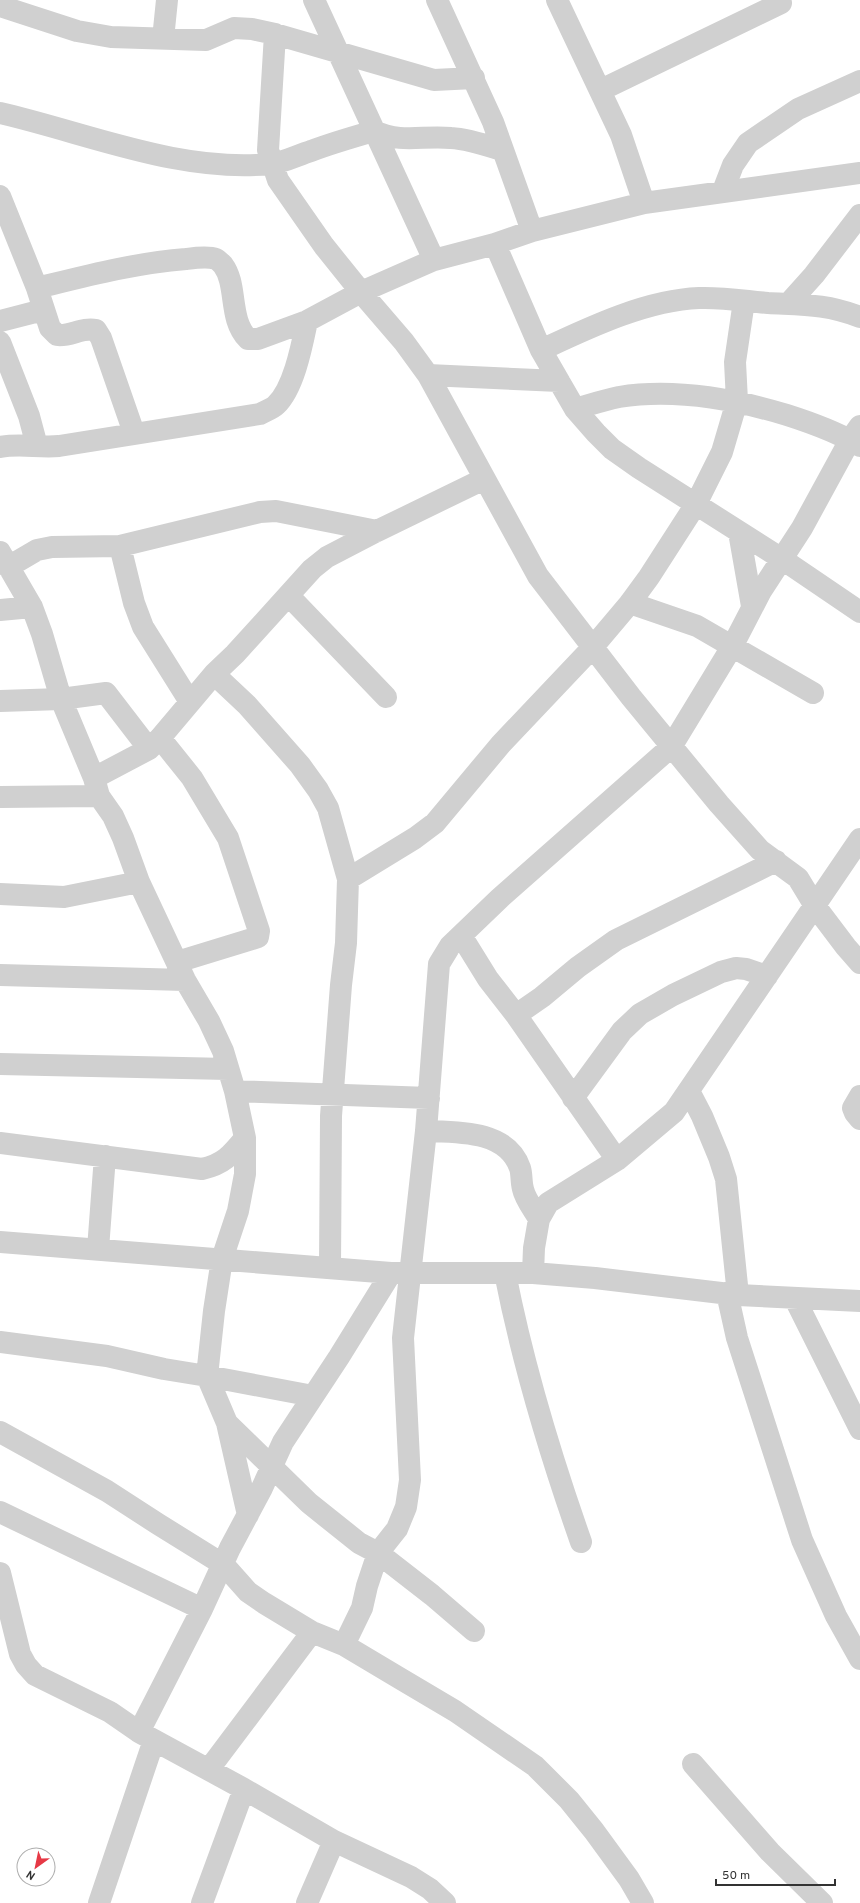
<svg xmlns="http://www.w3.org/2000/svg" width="860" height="1903" viewBox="0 0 860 1903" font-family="Overpass,sans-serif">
  <rect width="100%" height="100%" fill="#fff"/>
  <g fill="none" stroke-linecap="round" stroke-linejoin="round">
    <path stroke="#d0d0d0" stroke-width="22" d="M314 0 434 260
      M437 0 493 122 532 231
      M557 0 621 135 644 203
      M0 6 77 31 111 37 206 40 234 28 252 29 275 34 434 80 474 78
      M275 34 268 150 278 180 324 246 361 292 404 342 428 375 538 576 631 697 719 804 760 850 798 878 815 906 846 947 860 963
      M163 39 167 0
      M601 90 781 3
      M0 113C87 133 180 173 270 164 283 163 298 155 311 151 332 143 353 137 374 131 403 144 422 135 451 138 468 139 486 145 502 150
      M723 191 733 165 748 143 798 109 860 81
      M0 196 37 288 50 328 57 335C70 337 82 327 96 330L101 338 134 433
      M495 244 541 350 575 409 596 433 612 449 639 468 782 559 860 612
      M37 288C86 276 135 263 186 259 194 258 208 256 216 259 218 260 222 264 223 265 238 285 228 319 248 339H258L307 321 361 292 434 260 495 244 532 231 644 203 860 173
      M788 304 814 275 860 215
      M0 321 43 310
      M0 342 29 416 37 446
      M541 350C588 328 646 300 699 298 722 297 745 301 768 303 803 305 826 304 860 317
      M428 375 559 381
      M575 409C589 405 604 400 619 397 675 388 734 399 787 415 812 423 838 432 860 446
      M0 447C20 443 39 448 59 446L260 414C265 411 272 409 276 405 294 388 302 345 307 321
      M739 532 752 606
      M120 546 134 603 143 627 190 702
      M0 552 32 607 42 634 61 699 94 778 99 796 113 816 123 838 139 882 185 980 209 1021 223 1051 235 1091 245 1138V1174L238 1211 222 1259 214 1311 207 1376 227 1423 248 1515
      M8 567 37 550 52 547 120 546 260 512 276 511 377 531
      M289 596 386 697
      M630 603 697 626 813 693
      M0 610 32 607
      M214 674 247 705 300 765 318 790 328 808 348 879 346 943 341 985 331 1116 330 1267
      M0 701 61 699 106 693 149 749
      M160 738 192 778 228 838 259 931 258 937 252 939 177 962
      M94 778 149 749 160 738 214 674 235 654 312 569 327 557 377 531 484 479
      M0 797 99 796
      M348 879 415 838 435 823 501 744 592 648 630 603 649 577 696 504 722 452 737 401 735 362 744 301
      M0 894 64 897 139 882
      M462 937 488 979 516 1015 617 1160
      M0 975 185 980
      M516 1015 542 997 578 967 616 940 776 861
      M0 1064 228 1069
      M235 1091 429 1098
      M689 1091 702 1116 719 1157 726 1179 738 1295
      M860 1096 853 1108 855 1113 860 1119
      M573 1098 622 1031 640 1014 673 995 721 972 736 968 746 969 767 976
      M426 1131C458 1132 507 1130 520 1168 522 1174 521 1182 523 1189 525 1199 534 1210 539 1219
      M0 1143 202 1169C224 1164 231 1155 245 1138
      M0 1242 391 1273H533L595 1278 738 1295 860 1301
      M98 1249 105 1156
      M505 1273C523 1365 550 1454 581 1542
      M533 1273 534 1248 539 1219 548 1203 617 1160 674 1112 860 839
      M727 1293 737 1338 802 1540 836 1616 860 1659
      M795 1299 860 1429
      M0 1342 107 1356 164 1369 207 1376 313 1396
      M227 1423 309 1503 359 1543 378 1553 432 1595 474 1631
      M0 1432 107 1491 158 1524 224 1565 248 1592 264 1603 312 1632 344 1645 401 1679 455 1711 535 1766 569 1800 594 1831 629 1879 643 1903
      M0 1512 202 1609
      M0 1573 20 1654 26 1665 35 1675 110 1712 139 1732 244 1789 334 1841 411 1877 430 1889 445 1903
      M344 1645 362 1608 367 1586 378 1553 397 1529 406 1507 410 1480 403 1338 426 1131 439 964 450 946 500 898 671 747 733 645 761 591 802 528 850 440 860 426
      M139 1732 202 1609 230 1548 262 1488 283 1442 339 1357 391 1273
      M693 1764 770 1852 822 1903
      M209 1769 312 1632
      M99 1903 154 1740
      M202 1903 244 1789
      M307 1903 334 1841"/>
  </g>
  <g transform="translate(36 1867) rotate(213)"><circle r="19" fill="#ffffff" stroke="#adadad"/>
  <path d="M0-3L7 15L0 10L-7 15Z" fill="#e63946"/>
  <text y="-6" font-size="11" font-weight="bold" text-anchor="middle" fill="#333333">N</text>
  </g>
  <path d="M716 1879v6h119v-6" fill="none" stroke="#333333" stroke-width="2"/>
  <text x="722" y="1879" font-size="12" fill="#333333" stroke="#ffffff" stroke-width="3" paint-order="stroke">50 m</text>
</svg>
